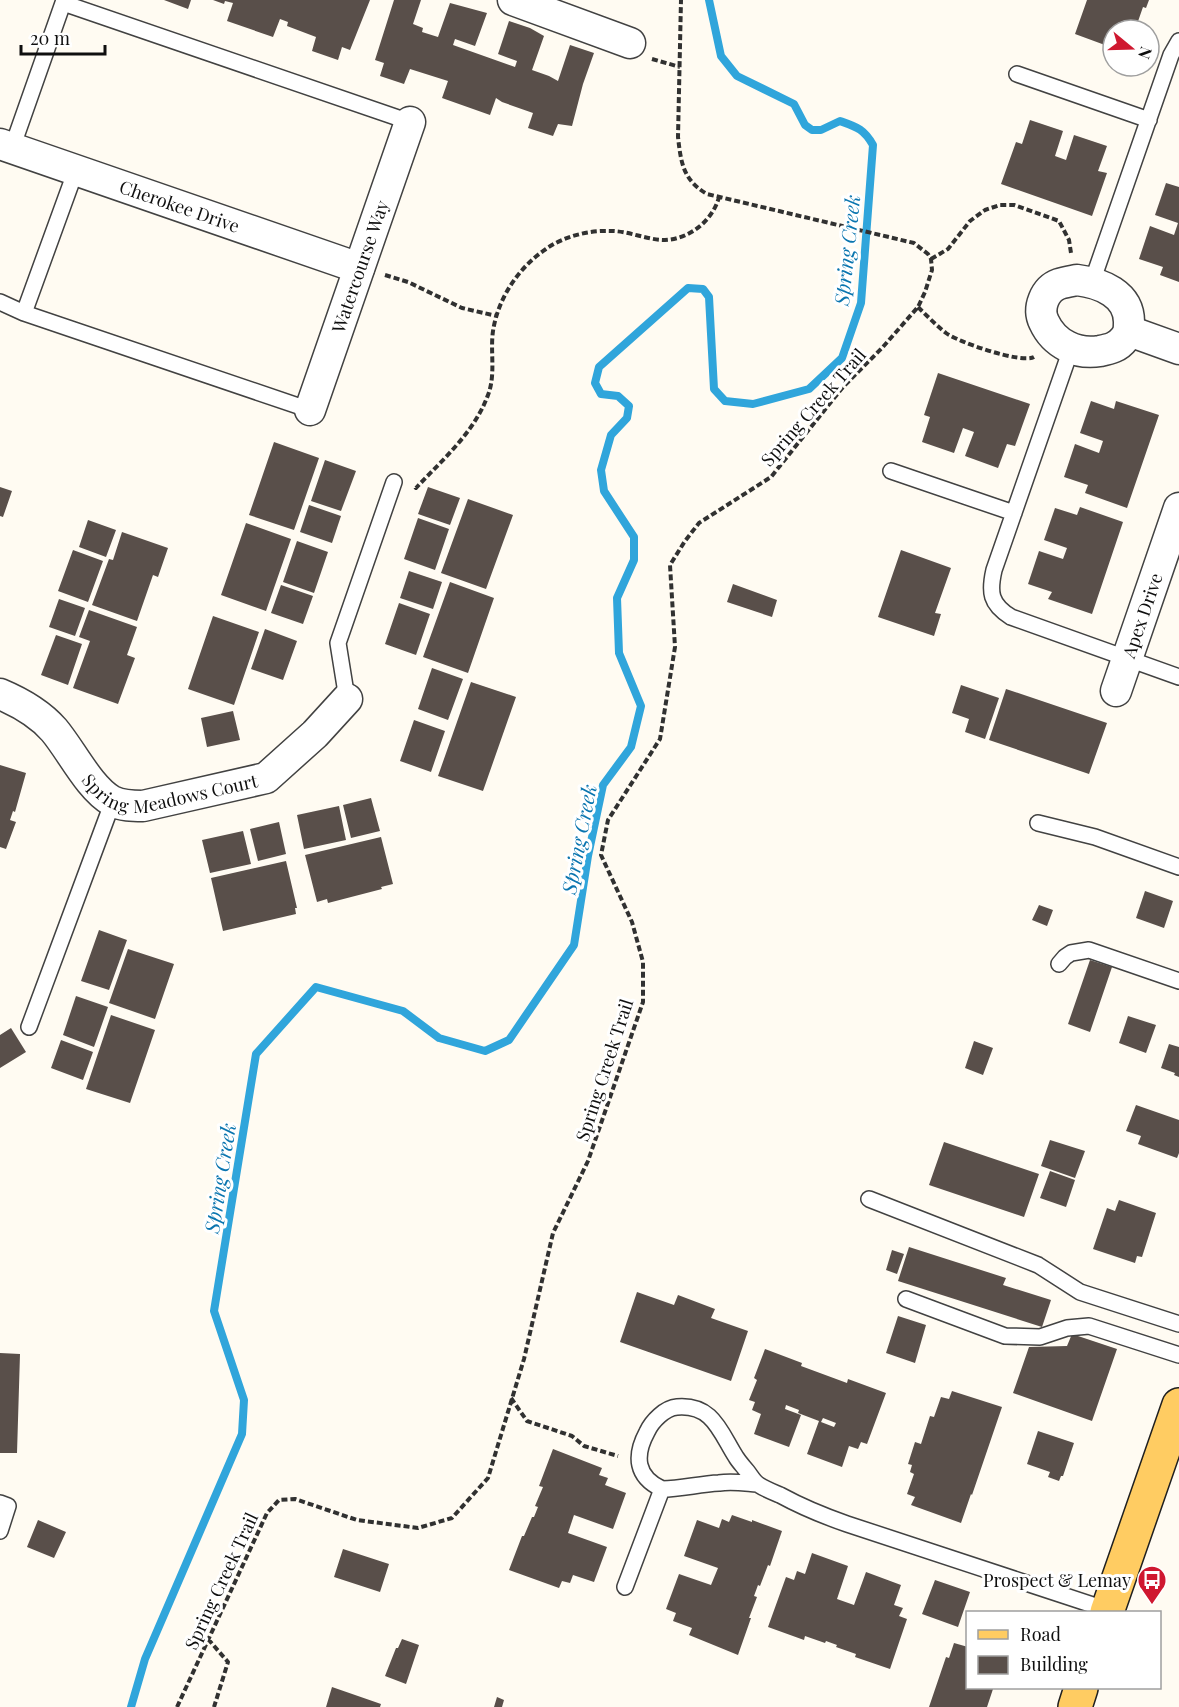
<svg xmlns="http://www.w3.org/2000/svg" width="1179" height="1707" viewBox="0 0 1179 1707" font-family="'Playfair Display',serif">
  <rect width="100%" height="100%" fill="#fffbf2"/>
  <g fill="none" stroke-linecap="round" stroke-linejoin="round">
    <path stroke="#30a5db" stroke-width="8" d="M131 1707 145 1659 242 1434 244 1400 214 1311 256 1054 316 987 403 1011 439 1038 485 1051 509 1040 574 945 588 856 603 785 631 747 641 706 619 653 617 598 634 560V537L604 491 601 470 611 435 627 418 629 406 618 396 601 394 595 383 599 367 688 288 703 289 709 297 714 389 725 401 753 404 809 389 842 358 861 303 873 145C864 129 857 127 840 121L821 130H812L805 125 794 104 737 76 721 56 709 0"/>
  </g>
  <path fill="#594f4a" fill-rule="evenodd" d="M164 0H191L188 9Z
    M213 0H370L350 50 342 47 338 60 312 51 316 37 287 26 288 22 280 19 273 37 227 21 233 3 225 1 224 4Z
    M394 0H421L413 24 423 28 422 32 438 37 450 3 487 13 475 46 455 39 453 45 515 67 517 61 498 54 509 21 530 28 544 36 532 70 549 76 558 81 570 45 594 53 583 84 572 126 558 124 553 136 528 128 533 113 502 102 496 98 490 115 442 98 448 81 410 69 404 84 380 76 384 63 375 60Z
    M1087 0H1149L1146 8 1143 7 1135 30H1113V48L1075 34Z
    M1030 120 1063 131 1055 156 1066 160 1074 135 1107 146 1098 171 1107 173 1092 216 1001 184 1016 142 1022 144Z
    M1166 183 1179 187V282L1160 275 1163 267 1139 259 1150 226 1174 235 1178 223 1155 215Z
    M938 373 1030 404 1015 446 1007 444 998 468 965 456 974 432 963 428 954 453 922 442 930 417 924 415Z
    M1091 401 1114 409 1116 401 1159 415 1127 508 1085 493 1088 485 1064 477 1075 444 1099 453 1103 441 1080 433Z
    M274 442 319 458 294 530 249 515Z
    M325 460 356 471 341 511 311 501Z
    M0 487 12 491 3 517 0 516Z
    M428 487 460 498 450 525 418 514Z
    M468 499 513 515 486 589 441 573Z
    M309 505 341 516 332 543 300 532Z
    M1080 507 1123 522 1092 614 1048 599 1052 592 1028 584 1039 551 1063 559 1067 548 1044 540 1055 508 1077 515Z
    M418 518 449 529 435 570 404 559Z
    M88 520 116 530 106 557 79 547Z
    M246 523 291 539 266 611 221 595Z
    M122 532 168 548 158 577 153 575 137 621 92 605 109 559 113 560Z
    M297 541 328 552 314 593 283 582Z
    M73 550 103 561 88 602 58 591Z
    M901 550 951 568 935 613 941 614 934 636 878 617Z
    M409 571 442 582 433 609 400 598Z
    M450 582 494 598 468 673 423 657Z
    M733 584 777 600 772 617 727 602Z
    M281 585 313 596 303 624 271 613Z
    M59 599 85 608 75 636 49 627Z
    M399 603 430 614 416 655 385 644Z
    M89 610 137 627 127 655 135 658 118 704 73 688 90 641 79 637Z
    M213 616 259 632 234 705 188 689Z
    M265 629 297 641 283 680 251 669Z
    M56 635 82 644 68 685 41 675Z
    M432 668 463 679 448 720 418 709Z
    M471 682 516 697 483 791 438 776Z
    M961 685 999 698 985 739 965 732 969 719 952 713Z
    M1006 689 1107 723 1089 774 989 740Z
    M233 711 240 740 207 747 201 718Z
    M414 720 445 731 431 772 400 761Z
    M0 765 26 773 15 812 13 811 10 820 16 822 6 849 0 847Z
    M371 798 380 831 351 838 343 805Z
    M339 806 346 840 304 849 297 815Z
    M279 822 286 854 258 861 250 829Z
    M243 831 251 864 210 873 202 840Z
    M381 837 393 884 381 887 382 889 328 903 327 899 317 902 305 855Z
    M286 861 297 908H295L296 914 223 931 211 878Z
    M1145 891 1173 901 1164 928 1136 918Z
    M1039 905 1053 910 1047 926 1032 920Z
    M99 930 127 940 109 990 81 981Z
    M128 949 174 964 155 1019 109 1003Z
    M1090 960 1112 967 1090 1032 1068 1024Z
    M76 996 108 1007 94 1047 63 1035Z
    M111 1015 155 1030 130 1103 86 1089Z
    M1128 1016 1156 1025 1146 1053 1119 1043Z
    M11 1028 26 1052 0 1068V1035Z
    M61 1040 93 1052 83 1080 51 1068Z
    M974 1041 993 1048 983 1075 965 1068Z
    M1169 1044 1179 1047V1077L1174 1075 1175 1073 1161 1068Z
    M1136 1105 1179 1120V1153L1177 1158 1138 1144 1141 1136 1126 1131Z
    M1050 1140 1085 1151 1075 1178 1041 1166Z
    M944 1142 1039 1174 1024 1217 929 1185Z
    M1050 1171 1075 1180 1066 1207 1040 1198Z
    M1119 1200 1156 1213 1142 1257 1137 1256 1135 1263 1093 1249 1107 1208 1115 1211Z
    M909 1247 1006 1278 1003 1285 1051 1300 1042 1327 898 1281Z
    M892 1250 904 1254 897 1274 886 1270Z
    M637 1292 674 1305 678 1295 715 1309 711 1318 748 1331 731 1381 620 1342Z
    M898 1316 926 1325 915 1363 886 1353Z
    M1072 1334 1117 1349 1092 1421 1013 1393 1029 1347 1067 1346Z
    M765 1349 802 1363 801 1366 847 1383 848 1379 886 1393 867 1444 861 1442 858 1449 849 1446 842 1467 807 1454 819 1421 798 1413 799 1410 786 1405 785 1409 801 1415 789 1447 754 1434 761 1414 752 1410 755 1402 749 1400 757 1380 754 1378ZM823 1418 836 1423 834 1427 821 1422Z
    M0 1353 20 1354 17 1453H0Z
    M952 1391 1002 1407 972 1495 971 1494 961 1523 911 1505 915 1497 907 1494 914 1474 910 1472 912 1465 908 1464 915 1442 921 1444 930 1416 934 1417 941 1397 949 1399Z
    M1038 1431 1074 1443 1063 1476H1061L1059 1481 1048 1477 1050 1472 1027 1464Z
    M553 1449 602 1468 599 1475 608 1478 605 1485 626 1493 613 1529 574 1515 568 1533 607 1547 594 1582 573 1575 570 1583 562 1581 559 1588 509 1570 522 1536H524L532 1517H534L538 1507 535 1506 543 1487 539 1486Z
    M732 1515 752 1522V1520L782 1531 770 1566 768 1565 760 1586 758 1585 754 1596 757 1597 749 1618H751L738 1655 689 1635 692 1628 673 1621 676 1613 666 1609 679 1574 711 1585 718 1568 684 1556 697 1520 719 1528 722 1519 729 1522Z
    M38 1520 66 1532 54 1558 27 1547Z
    M343 1549 389 1564 380 1592 334 1577Z
    M812 1553 848 1566 837 1599 854 1605 866 1572 901 1585 894 1605 903 1608 899 1616 907 1619 890 1669 855 1657 856 1654 836 1647 837 1645 826 1641 825 1643 805 1636 804 1640 768 1627 786 1577 794 1580 797 1571 805 1574Z
    M935 1580 970 1592 958 1627 922 1614Z
    M402 1639 419 1645 406 1684 385 1676 396 1648H398Z
    M954 1643 968 1647V1688H987L993 1689 987 1707H929L946 1657 949 1658Z
    M332 1687 381 1704 380 1707H326Z
    M497 1697 504 1700 502 1707H494Z"/>
  <g fill="none" stroke-linecap="round" stroke-linejoin="round">
    <g stroke="#424242" stroke-width="18">
      <path id="lane" d="M1017 74 1149 120
        M12 148 63 3 410 122
        M1092 282 1171 55 1179 41
        M0 302 24 313 310 410
        M24 313 76 170
        M1071 349 994 570C989 592 990 604 1011 617L1179 677
        M891 471 1014 513
        M347 699 338 643 394 482
        M1038 823 1095 837 1179 867
        M1059 964 1065 957 1071 953 1089 950 1179 981
        M29 1027 113 801
        M869 1199 1038 1265 1080 1292 1179 1324
        M906 1299 1005 1336 1040 1337 1067 1328 1089 1326 1179 1355
        M662 1489C681 1489 699 1484 719 1483 732 1481 744 1483 757 1484
        M0 1503 8 1506 0 1531
        M625 1587 662 1489C636 1477 634 1456 647 1432 652 1421 665 1408 677 1407 713 1404 720 1432 736 1457 739 1462 743 1466 747 1471 751 1476 754 1482 759 1485 765 1489 773 1492 780 1495 802 1507 824 1516 847 1524L1108 1610"/>
    </g>
    <g stroke="#424242" stroke-width="33">
      <g id="street">
        <path d="M513 0 630 43"/>
        <path id="s1" d="M0 144 359 268"/>
        <path d="M1077 280C1101 283 1129 294 1129 322 1129 329 1129 333 1124 339 1118 347 1110 349 1100 351 1077 355 1054 344 1044 322 1037 308 1045 289 1059 284 1065 282 1072 281 1077 280Z"/>
        <path d="M1129 331 1179 349"/>
        <path id="s2" d="M310 410 410 122"/>
        <path id="s3" d="M1116 691 1179 508"/>
        <path id="s4" d="M0 694C19 702 40 714 54 730 71 750 89 788 112 801 122 806 133 806 143 806L266 778 315 734 347 699"/>
      </g>
    </g>
    <g stroke="#202020" stroke-width="36">
      <path id="primary" d="M1107 1612 1179 1405
        M1075 1707 1081 1688"/>
    </g>
    <path stroke="#313131" stroke-width="4" stroke-dasharray="6 3" stroke-linecap="butt" d="M652 59 680 67
      M931 259 948 249 970 221 985 210 1000 205H1014L1059 221 1069 240 1071 253
      M385 275 408 282 462 308 497 316
      M918 307C927 316 936 325 946 333 958 342 1021 364 1034 357
      M415 487 416 488C443 459 474 433 488 395 496 374 490 352 493 331 498 298 519 267 546 249 564 236 590 230 611 231 629 231 647 240 665 240 690 239 713 220 719 197
      M511 1398 527 1421 572 1436 584 1446 618 1456
      M208 1639 228 1662 214 1707
      M177 1707 267 1513 279 1500 295 1499 357 1520 418 1528 452 1518 488 1478 524 1359 553 1233 588 1161 643 1002V962L632 922 601 855 608 820 660 739 675 647 670 565 685 541 699 523 771 477 843 387 882 348 918 307 925 292 932 270 931 259 928 254 914 243 707 194C683 180 681 163 678 137L681 0"/>
    <use href="#lane" stroke="#fff" stroke-width="15"/>
    <use href="#street" stroke="#fff" stroke-width="30"/>
    <use href="#primary" stroke="#ffcc62" stroke-width="33"/>
  </g>
  <defs>
    <g id="bus-pin" transform="scale(1.5)"><path d="M0 17L-7.5 6A9.5 9.5 0 1 1 7.5 6Z" fill="#cf1830" stroke="#fff"/><path d="M-5-6H5V4H4V6H2V4H-2V6H-4V4H-5ZM-3.5-4V0h7V-4ZM-3.5 1.2v1.5H-2V1.2ZM2 1.2v1.5H3.5V1.2Z" fill="#fff"/></g>
  </defs>
  <g fill-rule="evenodd">
    <use href="#bus-pin" x="1152" y="1580"/>
  </g>
  <g text-anchor="middle" dominant-baseline="central" stroke-width="6" stroke-linejoin="round" paint-order="stroke">
    <g font-size="18" fill="#0f0f0f" stroke="#fff">
      <text stroke="none"><textPath href="#s1" startOffset="190">Cherokee Drive</textPath></text>
      <text stroke="none"><textPath href="#s2" startOffset="152">Watercourse Way</textPath></text>
      <text transform="translate(813 407) rotate(-49)">Spring Creek Trail</text>
      <text stroke="none"><textPath href="#s3" startOffset="80">Apex Drive</textPath></text>
      <text stroke="none"><textPath href="#s4" startOffset="214">Spring Meadows Court</textPath></text>
      <text transform="translate(604 1070) rotate(-72)">Spring Creek Trail</text>
      <text transform="translate(221 1581) rotate(-65)">Spring Creek Trail</text>
    </g>
    <g font-size="18" fill="#0f0f0f" stroke="#fff" text-anchor="end">
      <text x="1131" y="1580">Prospect &amp; Lemay</text>
    </g>
    <g font-size="20" font-style="italic" fill="#0a75af" stroke="#fff">
      <text transform="translate(846 250) rotate(-84)">Spring Creek</text>
      <text transform="translate(578 839) rotate(-79)">Spring Creek</text>
      <text transform="translate(219 1178) rotate(-81)">Spring Creek</text>
    </g>
  </g>
  <rect x="966" y="1611" width="195" height="78" fill="#ffffff" stroke="#9f9f9f" stroke-width="1.5"/>
  <rect x="978" y="1630" width="30" height="9" fill="#ffcc62" stroke="#9f9f9f" stroke-width="1.5"/>
  <text x="1020" y="1641" font-size="18" fill="#0f0f0f">Road</text>
  <rect x="978" y="1656" width="30" height="18" fill="#594f4a" stroke="#9f9f9f" stroke-width="1.5"/>
  <text x="1020" y="1671" font-size="18" fill="#0f0f0f">Building</text>
  <g transform="translate(1131 48) rotate(109)"><circle r="28" fill="#ffffff" stroke="#9f9f9f" stroke-width="1.5"/>
  <path d="M0-4.5L10 22L0 15L-10 22Z" fill="#cf1830"/>
  <text y="-9" font-size="16" font-weight="bold" text-anchor="middle" fill="#0f0f0f">N</text>
  </g>
  <path d="M21 45v9h84v-9" fill="none" stroke="#0f0f0f" stroke-width="3"/>
  <text x="30" y="45" font-size="18" fill="#0f0f0f" stroke="#ffffff" stroke-width="4.5" paint-order="stroke">20 m</text>
</svg>
